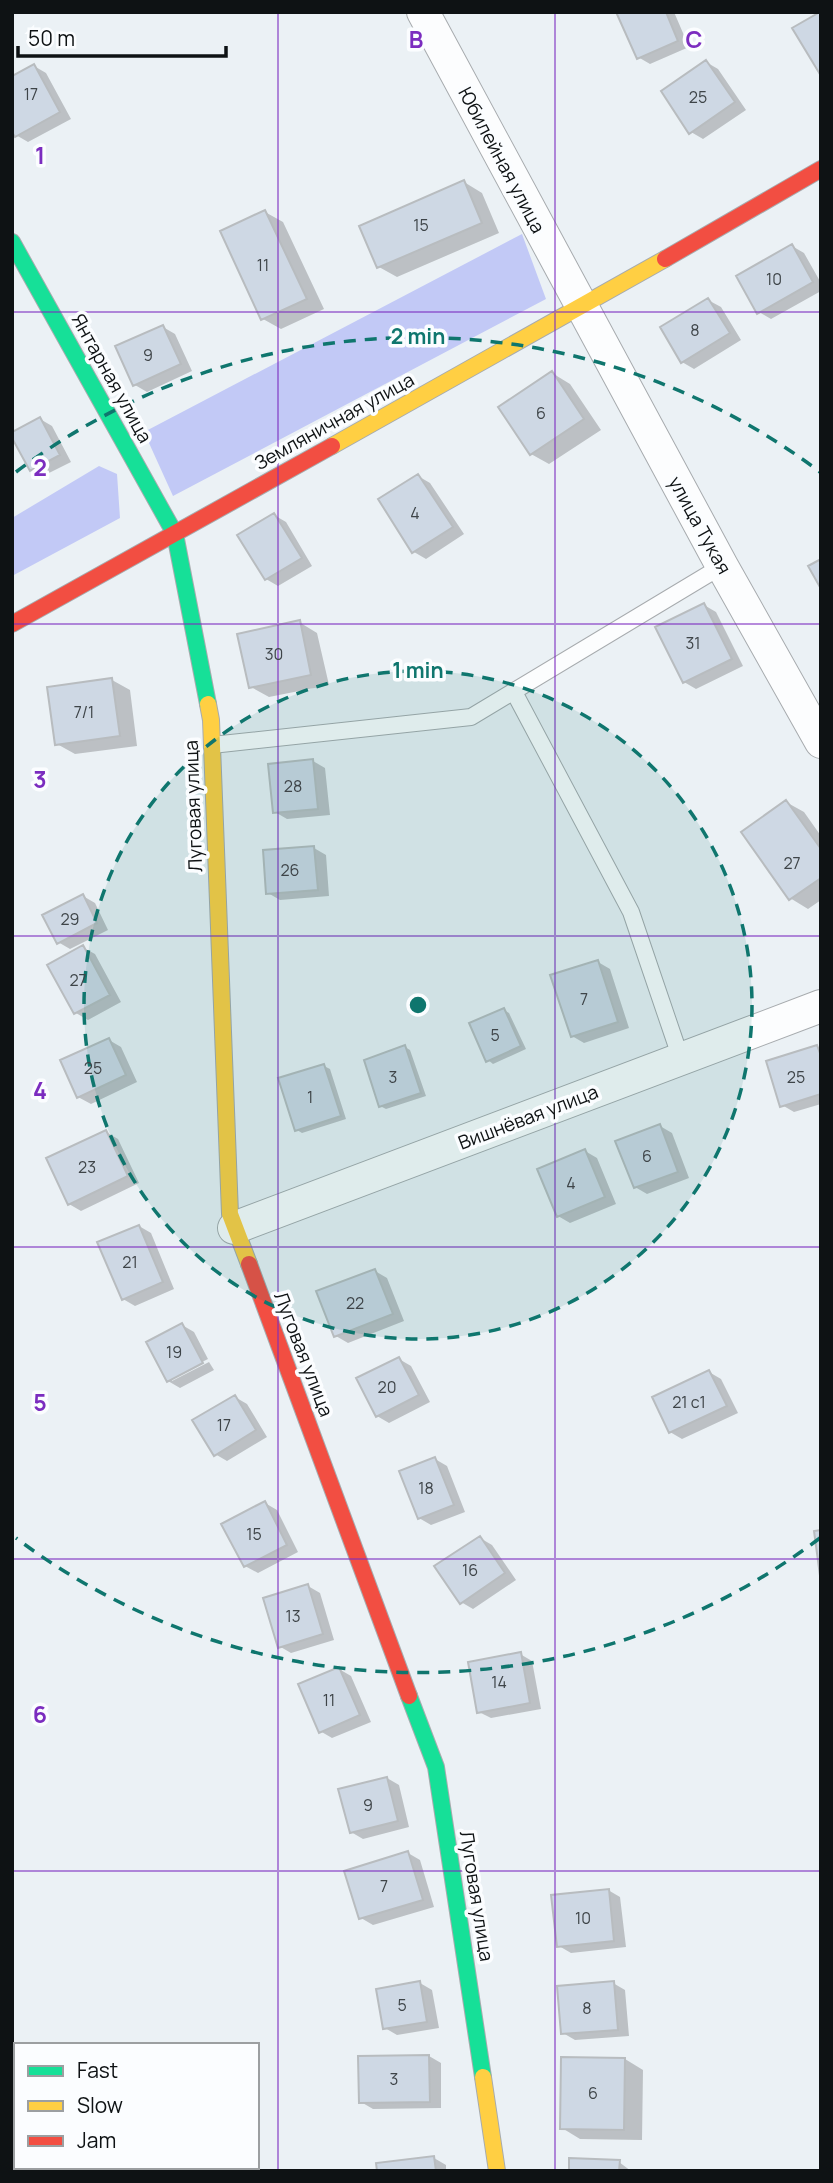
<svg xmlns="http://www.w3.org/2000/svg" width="833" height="2183" viewBox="0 0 833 2183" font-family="Manrope,sans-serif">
  <rect width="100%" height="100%" fill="#ebf1f5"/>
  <path fill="#c2c9f6" d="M522 234 546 299 173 496 144 432Z
    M99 466 117 474 120 518 12 576V518Z"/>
  <path fill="#0003" d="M618 12H674L689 47 650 64 638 57Z
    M706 62 718 69 746 110 703 139 691 132Z
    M34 66 46 73 71 119 28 142 16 135Z
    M464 182 482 193 499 233 397 277 379 267Z
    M265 212 283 222 324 309 281 329 263 319Z
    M792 246 804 253 821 283V291L771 319 759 312Z
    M708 300 721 307 741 340 694 369 682 362Z
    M163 327 175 334 192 371 147 392 135 385Z
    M552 373 570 384 601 430 549 464 531 454Z
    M40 419 52 426 71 462 43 476 31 469Z
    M418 476 430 483 464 534 426 559 414 552Z
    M274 515 286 522 312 566 278 586 266 579Z
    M704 605 716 612 743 666 696 689 684 682Z
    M299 622 317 633 329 685 269 697 251 687Z
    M112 680 130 690 137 746 75 754 57 744Z
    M313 761 325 768 330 815 287 819 275 812Z
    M786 802 804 812 821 836V900L808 909 790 898Z
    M314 848 326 855 329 896 280 900 268 893Z
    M83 896 95 903 108 930 70 949 58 942Z
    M82 947 95 954 121 1002 88 1020 76 1013Z
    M598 962 610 969 629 1028 584 1043 572 1036Z
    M504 1010 509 1013 526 1049 493 1064 488 1060Z
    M109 1040 121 1047 137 1082 91 1104 78 1097Z
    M405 1047 410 1050 426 1096 386 1109 380 1106Z
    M817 1047 821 1049V1104L794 1112 782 1105Z
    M324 1066 330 1069 346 1119 302 1133 297 1130Z
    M660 1126 672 1133 689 1178 647 1194 635 1187Z
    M106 1132 118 1139 139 1183 81 1211 69 1204Z
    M585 1151 597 1158 616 1204 570 1223 558 1216Z
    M139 1226 151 1233 174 1289 135 1306 123 1299Z
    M375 1271 387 1278 404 1321 348 1343 336 1336Z
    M182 1325 194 1332 208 1359 172 1377V1381L209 1362 214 1370 180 1388 168 1381Z
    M399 1359 411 1366 430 1402 389 1423 377 1416Z
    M709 1372 721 1379 738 1413 682 1439 670 1432Z
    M235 1397 247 1404 267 1437 227 1461 215 1454Z
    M435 1459 447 1466 465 1512 431 1525 419 1518Z
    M265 1503 277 1510 298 1552 258 1573 245 1566Z
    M480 1538 492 1545 516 1580 473 1609 461 1602Z
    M308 1586 320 1593 334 1640 291 1653 279 1646Z
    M520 1654 532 1661 541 1709 491 1718 479 1712Z
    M339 1669 351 1676 371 1722 332 1738 320 1731Z
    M387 1778 399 1785 409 1827 363 1839 351 1832Z
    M408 1853 420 1860 434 1907 373 1925 361 1918Z
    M608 1890 620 1897 626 1947 571 1953 559 1946Z
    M420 1983 432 1990 439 2028 397 2035 385 2028Z
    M613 1983 625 1990 629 2036 575 2040 563 2033Z
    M429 2056 441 2063V2108L373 2109 361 2102Z
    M563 2058 625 2059 643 2070 642 2140 580 2139 562 2128Z
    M12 2124 16 2127V2158L12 2161Z
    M434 2158 446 2165V2171H379Z
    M619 2162 631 2171H570Z"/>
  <path fill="#ced8e4" stroke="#b8bcbf" stroke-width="2" d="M616 12H666L678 41 637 59Z
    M820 12 821 13V76L792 28Z
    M706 60 735 102 689 134 661 91Z
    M34 64 60 112 15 137 12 132V76Z
    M464 180 482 223 377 268 359 226Z
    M265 210 307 299 261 320 220 231Z
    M792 244 813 282 757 314 736 276Z
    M708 298 730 333 681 363 660 327Z
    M163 325 181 364 133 386 115 346Z
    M552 371 584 419 530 455 498 407Z
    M40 417 60 455 30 471 12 438V432Z
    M418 474 453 527 412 553 378 499Z
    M274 513 302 558 265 580 237 535Z
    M821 559V589L808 566Z
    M704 603 732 659 683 683 655 627Z
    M300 620 311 675 249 688 237 634Z
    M112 678 120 736 55 745 47 687Z
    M313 759 318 809 273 813 268 764Z
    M786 800 821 849V878L789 900 741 832Z
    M314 846 318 890 266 894 263 850Z
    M83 894 97 923 57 944 42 915Z
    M83 945 110 995 74 1014 47 965Z
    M598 960 618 1022 571 1037 550 975Z
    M504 1008 521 1046 486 1062 469 1023Z
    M109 1038 126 1075 77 1098 60 1060Z
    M405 1045 421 1093 379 1107 364 1060Z
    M817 1045 821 1056V1094L780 1107 766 1061Z
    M324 1064 341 1116 295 1131 278 1078Z
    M660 1124 678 1172 634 1188 615 1141Z
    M106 1130 128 1176 68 1205 46 1158Z
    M585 1149 605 1197 557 1217 537 1169Z
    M139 1225 163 1282 122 1300 97 1242Z
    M375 1269 393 1314 334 1337 316 1291Z
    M182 1323 203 1363 167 1382 146 1342Z
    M399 1357 419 1395 376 1417 356 1378Z
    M709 1370 727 1406 669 1433 652 1397Z
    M235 1395 256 1430 214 1456 192 1420Z
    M435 1457 454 1505 418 1519 399 1471Z
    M265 1501 287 1545 244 1567 221 1524Z
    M821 1530V1583L814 1531Z
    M480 1536 505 1573 460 1604 434 1566Z
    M308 1584 323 1634 278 1648 263 1598Z
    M521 1652 530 1703 477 1713 468 1662Z
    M339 1667 360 1715 319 1733 298 1684Z
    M387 1777 398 1821 350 1833 338 1789Z
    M408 1851 423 1900 359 1919 344 1871Z
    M609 1889 614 1941 557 1947 551 1895Z
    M420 1981 427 2022 383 2029 376 1989Z
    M614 1981 618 2030 561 2034 557 1986Z
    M429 2055 430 2102 359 2103 358 2056Z
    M561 2057 625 2058 624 2130 560 2129Z
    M434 2156 436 2171H377L376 2163Z
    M569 2158 620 2160 619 2171H569Z"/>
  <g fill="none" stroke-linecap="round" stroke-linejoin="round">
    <g stroke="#a7abae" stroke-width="18">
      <path id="lane" d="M514 692 631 912 681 1059
        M212 745 471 717 722 566"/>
    </g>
    <g stroke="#a7abae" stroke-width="34">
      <path id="street" d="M423 12 722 566 821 742
        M234 1228 821 1006"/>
    </g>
    <g stroke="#a7abae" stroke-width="18">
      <path id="fast" d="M12 242 175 534 208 704
        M409 1696 436 1767 483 2077"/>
    </g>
    <g stroke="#a7abae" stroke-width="18">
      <path id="slow" d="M332 446 665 259
        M208 704 211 720 230 1214 249 1264
        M483 2077 497 2171"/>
    </g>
    <g stroke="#a7abae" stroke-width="18">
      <path id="jam" d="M665 259 821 169
        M12 624 332 446
        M249 1264 409 1696"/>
    </g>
    <use href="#lane" stroke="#fcfdfe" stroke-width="16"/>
    <use href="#street" stroke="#fcfdfe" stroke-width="32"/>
    <use href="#fast" stroke="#16e098" stroke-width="16"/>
    <use href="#slow" stroke="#ffcf43" stroke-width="16"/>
    <use href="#jam" stroke="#f24e42" stroke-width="16"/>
  </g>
  <path fill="none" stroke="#7b2cbf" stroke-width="2" stroke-opacity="0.55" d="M278 12V2171M555 12V2171M12 312H821M12 624H821M12 936H821M12 1247H821M12 1559H821M12 1871H821"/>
  <circle cx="418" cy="1005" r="334" fill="#0f766e" fill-opacity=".12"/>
  <g fill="none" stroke="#0f766e" stroke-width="3.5" stroke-dasharray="12 9">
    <circle cx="418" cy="1005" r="334"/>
    <path d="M820 1538A668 668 0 0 1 16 1538M16 472A668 668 0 0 1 820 472"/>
  </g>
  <g text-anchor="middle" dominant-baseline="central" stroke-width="7" stroke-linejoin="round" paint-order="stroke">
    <g font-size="16" fill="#3e4448">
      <text x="31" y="94">17</text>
      <text x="698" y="97">25</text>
      <text x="421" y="225">15</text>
      <text x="263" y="265">11</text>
      <text x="774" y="279">10</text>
      <text x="695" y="330">8</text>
      <text x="148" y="355">9</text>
      <text x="541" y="413">6</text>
      <text x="415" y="513">4</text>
      <text x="693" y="643">31</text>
      <text x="274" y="654">30</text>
      <text x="84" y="712">7/1</text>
      <text x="293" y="786">28</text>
      <text x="792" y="863">27</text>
      <text x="290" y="870">26</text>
      <text x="70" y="919">29</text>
      <text x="78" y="980">27</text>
      <text x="584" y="999">7</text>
      <text x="495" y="1035">5</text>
      <text x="93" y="1068">25</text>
      <text x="393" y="1077">3</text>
      <text x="796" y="1077">25</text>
      <text x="310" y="1097">1</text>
      <text x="647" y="1156">6</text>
      <text x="87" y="1167">23</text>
      <text x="571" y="1183">4</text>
      <text x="130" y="1262">21</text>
      <text x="355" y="1303">22</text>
      <text x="174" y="1352">19</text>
      <text x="387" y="1387">20</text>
      <text x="689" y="1402">21 с1</text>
      <text x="224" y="1425">17</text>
      <text x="426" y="1488">18</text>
      <text x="254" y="1534">15</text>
      <text x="470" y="1570">16</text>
      <text x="293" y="1616">13</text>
      <text x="499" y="1682">14</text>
      <text x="329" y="1700">11</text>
      <text x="368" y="1805">9</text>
      <text x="384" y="1886">7</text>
      <text x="583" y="1918">10</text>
      <text x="402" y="2005">5</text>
      <text x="587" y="2008">8</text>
      <text x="394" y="2079">3</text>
      <text x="593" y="2093">6</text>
    </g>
    <g font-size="19" fill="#0e1214" stroke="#fbfdff">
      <text transform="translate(502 160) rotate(62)">Юбилейная улица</text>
      <text transform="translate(112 378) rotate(61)">Янтарная улица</text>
      <text transform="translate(334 421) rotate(-29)">Земляничная улица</text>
      <text transform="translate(700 525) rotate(61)">улица Тукая</text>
      <text transform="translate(193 806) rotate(-92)">Луговая улица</text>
      <text transform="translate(528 1117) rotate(-21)">Вишнёвая улица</text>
      <text transform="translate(304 1354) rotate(69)">Луговая улица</text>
      <text transform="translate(477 1896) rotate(81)">Луговая улица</text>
    </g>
  </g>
  <g font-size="23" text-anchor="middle" font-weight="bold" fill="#7b2cbf" stroke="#fbfdff" stroke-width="7" stroke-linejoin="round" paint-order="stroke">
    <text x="416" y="48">B</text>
    <text x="694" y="48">C</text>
    <text x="40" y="164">1</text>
    <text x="40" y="476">2</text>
    <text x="40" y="788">3</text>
    <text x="40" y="1099">4</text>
    <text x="40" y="1411">5</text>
    <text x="40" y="1723">6</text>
  </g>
  <circle cx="418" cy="1005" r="10" fill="#0f766e" stroke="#fbfdff" stroke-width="3.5"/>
  <g font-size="21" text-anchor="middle" font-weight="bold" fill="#0f766e" stroke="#fbfdff" stroke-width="7" stroke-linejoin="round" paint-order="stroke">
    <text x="418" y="344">2 min</text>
    <text x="418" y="678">1 min</text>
  </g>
  <rect width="833" height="2183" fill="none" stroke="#0e1214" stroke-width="28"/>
  <rect x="14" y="2043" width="245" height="126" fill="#fbfdff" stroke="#9c9fa1" stroke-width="2"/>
  <rect x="28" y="2066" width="35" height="10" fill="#16e098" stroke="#9c9fa1" stroke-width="2"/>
  <text x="77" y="2078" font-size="21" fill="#0e1214">Fast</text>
  <rect x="28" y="2101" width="35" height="10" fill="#ffcf43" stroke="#9c9fa1" stroke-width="2"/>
  <text x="77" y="2113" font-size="21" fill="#0e1214">Slow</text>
  <rect x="28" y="2136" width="35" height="10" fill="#f24e42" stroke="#9c9fa1" stroke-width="2"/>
  <text x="77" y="2148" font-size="21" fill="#0e1214">Jam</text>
  <path d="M18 46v10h208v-10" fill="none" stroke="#0e1214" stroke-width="3.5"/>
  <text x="28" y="46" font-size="21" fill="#0e1214" stroke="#fbfdff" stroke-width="5" paint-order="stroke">50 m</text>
</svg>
